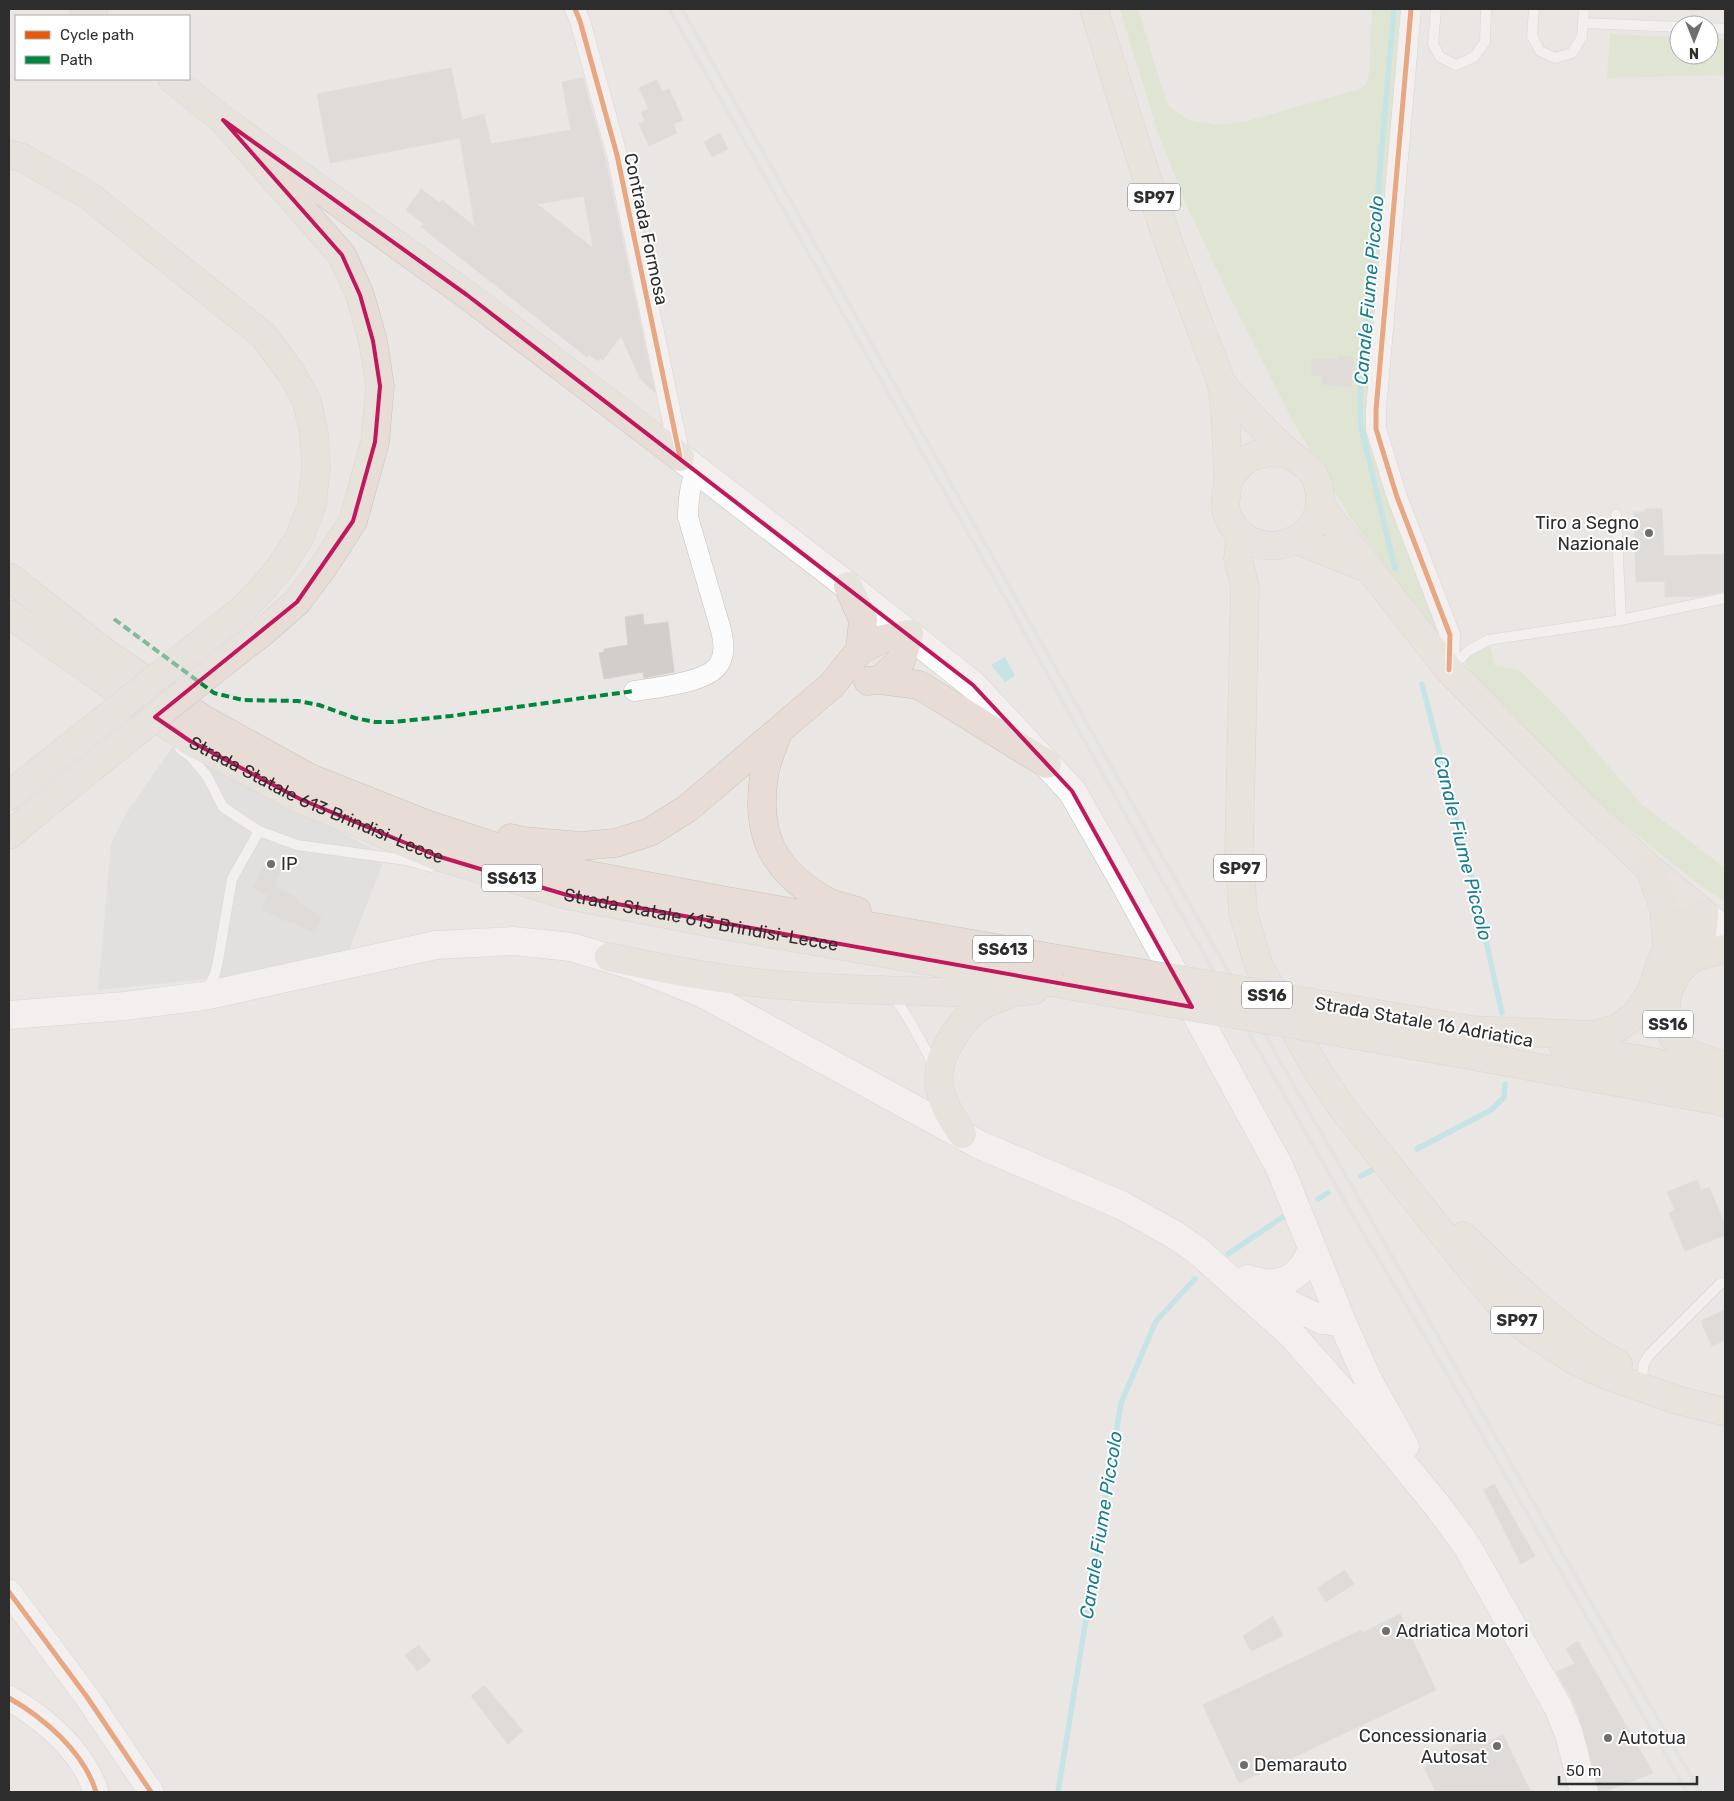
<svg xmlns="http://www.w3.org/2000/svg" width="1734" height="1801" viewBox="0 0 1734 1801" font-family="Rubik,sans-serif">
  <rect width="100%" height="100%" fill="#eae6e3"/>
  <path fill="#d9d8da" d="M172 748 386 855 349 950 246 975 98 990 111 844 127 812Z"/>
  <path fill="#d4e3be" d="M1120 9H1138L1161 85 1169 107 1189 120 1216 125 1247 121 1360 89 1366 84 1369 74 1372 9H1407L1373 388 1440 634 1437 635 1419 612 1350 517 1295 425 1225 287 1185 202 1157 130Z
    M1610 34 1679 37V55H1709V38L1725 39V75L1607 78Z
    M1490 646 1495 666 1518 669 1563 713 1642 805 1725 868V902L1693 880 1609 812 1472 680 1471 672 1464 661 1468 655Z"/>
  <path fill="#9ce2e6" d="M1005 657 1015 676 1005 682 991 665Z"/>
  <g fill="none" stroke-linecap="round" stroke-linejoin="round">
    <path stroke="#9ce2e6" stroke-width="5.5" d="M1394 9 1360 397 1361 427 1395 569
      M1422 684 1474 887 1502 1013
      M1417 1149 1491 1110 1504 1097 1505 1084
      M1361 1176 1374 1169
      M1318 1199 1328 1193
      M1228 1254 1286 1215
      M1058 1792 1121 1403 1156 1321 1195 1279"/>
  </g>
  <path fill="#d1cecc" stroke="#d5d2cf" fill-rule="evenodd" d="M451 68 462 120 484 114 491 144 571 130 562 82 583 78 605 158 655 393 640 378 621 336 603 360 601 358 598 361 589 355 587 357 421 227 424 224 406 210 421 189 440 203 442 200 475 227 460 138 330 163 317 94ZM584 196 593 248 537 204Z
    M657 80 662 92 669 89 683 120 673 124 677 133 649 146 639 124 645 121 641 112 649 109 639 88Z
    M720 133 728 149 712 157 704 142Z
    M1339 356 1354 357 1351 387 1322 384 1323 376H1312V359H1339Z
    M1645 509H1662L1664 556 1725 554V591L1701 596 1665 597V581L1636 582 1634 512H1645Z
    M643 614 644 625 668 622 674 672 644 678 643 672 604 679 599 653 604 652V649L628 645 625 617Z
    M268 858 284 866 274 886 299 899 297 902 322 916 314 933 290 921V923L261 909 267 895 253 888Z
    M1697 1180 1701 1190 1709 1187 1725 1225V1235L1685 1251 1669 1213 1675 1210 1667 1192Z
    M1725 1310V1340L1712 1346 1701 1321Z
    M1494 1484 1535 1556 1521 1564 1484 1490Z
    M1345 1570 1354 1584 1326 1602 1317 1588Z
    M1400 1614 1436 1690 1239 1783 1203 1705 1361 1630 1362 1633Z
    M1273 1616 1283 1636 1251 1651 1243 1636Z
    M1578 1641 1653 1773 1604 1792H1599L1583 1728 1572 1699 1556 1672 1575 1664 1566 1649Z
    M419 1645 431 1661 417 1671 405 1655Z
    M484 1685 523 1731 508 1744 471 1696Z
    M1477 1734 1482 1745 1503 1735 1531 1792H1436L1425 1769 1429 1760 1433 1756Z"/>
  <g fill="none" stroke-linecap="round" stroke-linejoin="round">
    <g stroke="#c5c3c3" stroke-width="11">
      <path id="service" d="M1436 9 1433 44 1440 57 1456 65 1474 57 1485 42 1486 9
        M1534 9 1532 36 1540 51 1555 58 1572 53 1582 37 1584 9
        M1583 23 1679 27
        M1709 28 1725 29
        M1616 514 1621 620
        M1450 669 1468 651 1488 640 1621 620 1725 598
        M180 749 191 757 207 776 223 807 259 831 297 845 406 860 431 867
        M207 991 215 974 218 961 232 879 259 831
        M892 993 911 1023 935 1067
        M1642 1376 1644 1363 1650 1354 1721 1283"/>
    </g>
    <g stroke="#c5c3c3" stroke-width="21">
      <path id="minor" d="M575 9 580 21 617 155 680 457
        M1411 9 1376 410V429L1397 497 1450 635 1449 670
        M634 691C654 688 702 683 716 668 726 657 724 643 721 630L688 517C688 500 690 485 696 469"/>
    </g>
    <g stroke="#c5c3c3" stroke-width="26">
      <path id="tertiary" d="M1704 913 1725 928
        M9 1592 87 1697 151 1792
        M9 1698C44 1718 84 1752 96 1792"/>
    </g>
    <g stroke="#c5c3c3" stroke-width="29">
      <path id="secondary" d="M680 457 848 586 973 685 1072 791 1123 880 1280 1168 1342 1322 1368 1380 1405 1446
        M9 1015 125 1006 204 996 436 945 513 941 543 944 571 947 631 965 702 993 980 1145 1121 1205 1175 1235 1198 1251 1291 1334 1368 1421 1440 1509 1467 1546 1558 1707 1569 1734 1584 1792
        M1248 1279C1279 1290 1303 1279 1312 1247
        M1250 1285 1322 1320 1342 1322"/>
    </g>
    <g stroke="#c6c4c3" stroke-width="29">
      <path id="primary" d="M1094 9C1118 87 1142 166 1169 244 1181 276 1193 308 1205 340 1210 354 1217 368 1221 382 1226 403 1226 430 1227 452 1227 461 1229 471 1228 481 1227 497 1221 508 1232 524 1252 556 1299 551 1316 519 1322 505 1321 488 1314 475 1308 465 1298 461 1290 454 1265 433 1243 407 1221 383
        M1228 481C1244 455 1261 448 1291 455
        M1320 503 1327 515 1449 670 1582 805 1649 868 1704 913
        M1241 535 1238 559 1245 587 1239 850 1243 913 1259 966 1315 1067 1343 1109 1474 1273 1505 1310 1530 1332 1574 1360 1606 1375 1677 1400 1725 1412
        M1297 540 1367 568
        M1463 1236C1501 1273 1539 1310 1582 1342 1593 1350 1606 1357 1618 1364"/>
    </g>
    <g stroke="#c6c4c3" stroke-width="29">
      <g id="trunk">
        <path d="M84 9 94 16"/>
        <path d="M172 79 223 120 467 295 680 457"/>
        <path d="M223 120 342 255 360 295 373 341 380 386 375 442 353 521 324 566 297 602 264 631 228 659"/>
        <path d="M9 154 23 158 88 195 263 335 292 374 307 402 314 433 316 468 312 505 299 538 282 565 265 586 243 609 214 632"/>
        <path d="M9 577 103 651 203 719 310 778 426 824 573 872 727 901 1064 960"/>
        <path d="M848 586 863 620 860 650"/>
        <path id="s1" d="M9 614 190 741 300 799 437 856 567 895 722 925 1073 986"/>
        <path d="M868 681 880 680 919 685 1047 764"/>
        <path d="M778 732C773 746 766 761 764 776 755 836 774 872 828 902 837 906 848 908 857 911"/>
        <path d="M9 796 24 783"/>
        <path d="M9 835 43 807"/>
        <path d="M511 838 523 841 581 846 616 843 650 832 688 808 832 685 860 650 883 639 909 634 901 661 880 680"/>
        <path d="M1649 868 1664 908 1667 946"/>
        <path d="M1704 913 1702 936 1691 958 1677 973 1668 991 1665 1014 1673 1037 1692 1055 1720 1064"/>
        <path d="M609 957C646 965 683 973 721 978 784 988 849 989 913 991 953 992 994 995 1034 990"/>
        <path d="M1691 958 1725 949"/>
        <path d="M1471 1030 1592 1035 1616 1029 1635 1015 1650 994 1667 946 1682 926 1704 913"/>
        <path d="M1563 1046 1725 1075"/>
        <path d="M1474 1056 1725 1102"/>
        <path d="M962 1134C953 1120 944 1106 940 1089 933 1059 957 1026 978 1008 986 1002 998 999 1007 995"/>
      </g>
    </g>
    <use href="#service" stroke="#fcfbfb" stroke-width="10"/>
    <use href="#minor" stroke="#fcfbfb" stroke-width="20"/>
    <use href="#tertiary" stroke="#fcfbfb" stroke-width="25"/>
    <use href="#secondary" stroke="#fcfbfb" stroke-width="28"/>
    <use href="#primary" stroke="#e6dfd6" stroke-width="28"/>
    <use href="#trunk" stroke="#e7ddd6" stroke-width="28"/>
    <path stroke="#dfdfe0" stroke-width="4" d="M669 9 1004 596 1155 868 1356 1221 1446 1372 1687 1792
      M682 9 1165 861 1700 1792"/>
    <g stroke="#c6c4c3" stroke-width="29" stroke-linecap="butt">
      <path id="trunk-bridge" d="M24 783 214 632
        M43 807 228 659
        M1064 960 1471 1030
        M1073 986 1474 1056"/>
    </g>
    <use href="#trunk-bridge" stroke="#e7ddd6" stroke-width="28"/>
    <path stroke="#00873e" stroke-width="4" stroke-dasharray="8 4" stroke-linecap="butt" d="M114 619 214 693 243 700 298 701 319 705 355 718 375 722H393L451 716 634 691"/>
    <g stroke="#fff" stroke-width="8">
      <path id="cycleway" d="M575 9 580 21 617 155 680 457
        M1411 9 1376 410V429L1397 497 1450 635 1449 670
        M9 1592 87 1697 151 1792
        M9 1698C44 1718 84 1752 96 1792"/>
    </g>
    <use href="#cycleway" stroke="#e8590c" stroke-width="5"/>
  </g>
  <path d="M0 0H1734V1801H0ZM223 120 467 295 973 685 1072 791 1192 1007 567 895 437 856 300 799 190 741 155 717 297 602 353 521 375 442 380 386 373 341 360 295 342 255Z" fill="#eae6e3" fill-opacity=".55" fill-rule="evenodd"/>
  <path fill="none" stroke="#c2185b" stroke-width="4" stroke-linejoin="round" d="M223 120 467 295 973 685 1072 791 1192 1007 567 895 437 856 300 799 190 741 155 717 297 602 353 521 375 442 380 386 373 341 360 295 342 255Z"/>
  <g fill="#6f6e6d" stroke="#fff" stroke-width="2">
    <circle cx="1649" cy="533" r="5"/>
    <circle cx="271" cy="864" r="5"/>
    <circle cx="1386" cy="1631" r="5"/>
    <circle cx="1608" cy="1738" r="5"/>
    <circle cx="1497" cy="1746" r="5"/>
    <circle cx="1244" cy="1765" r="5"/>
  </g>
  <g text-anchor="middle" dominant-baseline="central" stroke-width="4" stroke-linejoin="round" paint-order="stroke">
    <g fill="#fff" stroke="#6c6c6c" stroke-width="1">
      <rect x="1128" y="183.5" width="52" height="27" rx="4"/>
      <rect x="1214" y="854.5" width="52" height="27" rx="4"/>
      <rect x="482" y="864.5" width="60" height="27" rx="4"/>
      <rect x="973" y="935.5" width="60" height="27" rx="4"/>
      <rect x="1242" y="981.5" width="50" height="27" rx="4"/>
      <rect x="1643" y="1010.5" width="50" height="27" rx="4"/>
      <rect x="1491" y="1306.5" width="52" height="27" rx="4"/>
    </g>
    <g font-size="16" font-weight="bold" fill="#2d2d2d">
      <text x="1154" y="197">SP97</text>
      <text x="1240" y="868">SP97</text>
      <text x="512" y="878">SS613</text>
      <text x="1003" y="949">SS613</text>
      <text x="1267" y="995">SS16</text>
      <text x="1668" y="1024">SS16</text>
      <text x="1517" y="1320">SP97</text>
    </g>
    <g font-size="18" fill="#2d2d2d" stroke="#fff">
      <text transform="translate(646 229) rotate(78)">Contrada Formosa</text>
      <text stroke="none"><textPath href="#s1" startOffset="361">Strada Statale 613 Brindisi-Lecce</textPath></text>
      <text stroke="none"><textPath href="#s1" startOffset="766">Strada Statale 613 Brindisi-Lecce</textPath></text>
      <text transform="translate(1424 1022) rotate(10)">Strada Statale 16 Adriatica</text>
    </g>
    <g font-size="18" fill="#2d2d2d" stroke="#fff" text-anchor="start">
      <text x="1639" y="523" text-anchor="end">Tiro a Segno<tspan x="1639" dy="21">Nazionale</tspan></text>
      <text x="281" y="864">IP</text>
      <text x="1396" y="1631">Adriatica Motori</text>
      <text x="1487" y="1736" text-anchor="end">Concessionaria<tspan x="1487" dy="21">Autosat</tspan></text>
      <text x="1618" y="1738">Autotua</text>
      <text x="1254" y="1765">Demarauto</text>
    </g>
    <g font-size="19" font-style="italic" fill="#157e91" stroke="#fff">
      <text transform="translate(1369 290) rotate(-85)">Canale Fiume Piccolo</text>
      <text transform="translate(1463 848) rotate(76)">Canale Fiume Piccolo</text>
      <text transform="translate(1101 1525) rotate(-81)">Canale Fiume Piccolo</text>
    </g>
  </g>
  <rect width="1734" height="1801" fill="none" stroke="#2d2d2d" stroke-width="20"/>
  <rect x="15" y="15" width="175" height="65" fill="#ffffff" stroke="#ababab"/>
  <rect x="25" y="31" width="25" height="8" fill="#e8590c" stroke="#ababab"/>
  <text x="60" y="40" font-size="15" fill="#2d2d2d">Cycle path</text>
  <rect x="25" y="56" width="25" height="8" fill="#00873e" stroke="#ababab"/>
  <text x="60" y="65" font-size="15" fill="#2d2d2d">Path</text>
  <g transform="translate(1694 40) rotate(180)"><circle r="24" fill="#ffffff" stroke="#ababab"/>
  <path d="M0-4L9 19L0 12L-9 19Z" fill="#6f6e6d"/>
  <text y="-8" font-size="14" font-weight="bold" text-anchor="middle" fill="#2d2d2d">N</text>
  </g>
  <path d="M1559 1776v8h138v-8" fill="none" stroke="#2d2d2d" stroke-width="2.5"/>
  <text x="1566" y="1776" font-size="15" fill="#2d2d2d" stroke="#ffffff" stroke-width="4" paint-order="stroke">50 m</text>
</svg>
